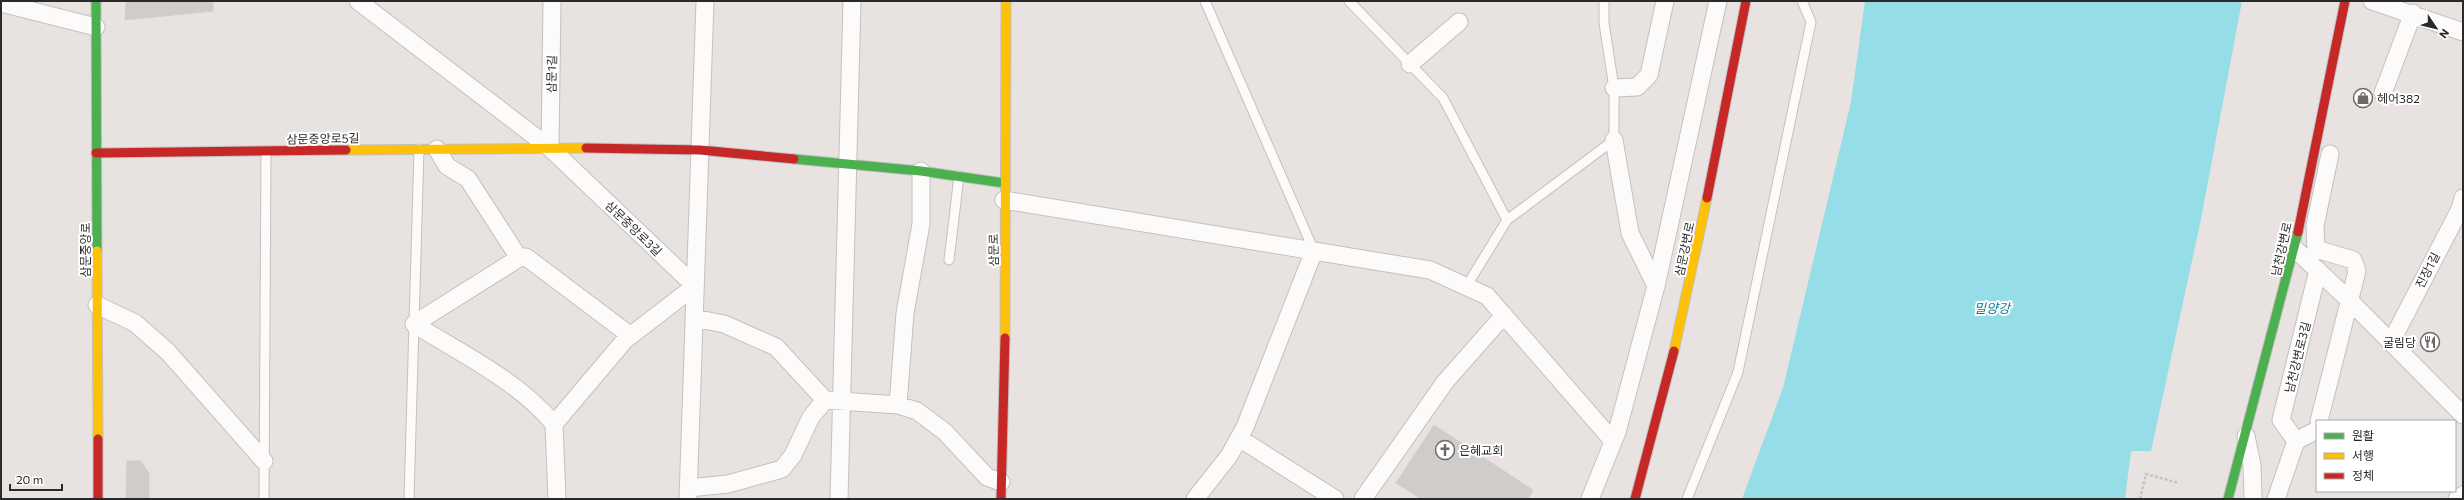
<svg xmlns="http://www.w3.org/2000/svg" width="2464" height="500" viewBox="0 0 2464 500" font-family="Commissioner,'Noto Sans KR',sans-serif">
  <rect width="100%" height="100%" fill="#e8e3e0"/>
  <path fill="#95dde7" d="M1865 1H2242L2201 219 2151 451H2131L2125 499H1742L1783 388 1851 102Z"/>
  <path fill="#cfccc9" stroke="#d3cfcc" d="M126 1H213V11L125 20Z
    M1434 425 1533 490 1528 499H1421L1396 483Z
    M127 461H141L149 474V499H126Z"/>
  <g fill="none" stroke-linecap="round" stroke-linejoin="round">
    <g stroke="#c2c1c1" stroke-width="11">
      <path id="lane" d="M1205 1 1314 251
        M1349 1 1443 98 1507 220
        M949 260 959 176
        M1466 287 1507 220 1614 140V88L1604 23V1
        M264 499 266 151
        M409 499 419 149
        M1687 499 1738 372 1811 22 1802 1"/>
    </g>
    <g stroke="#c2c1c1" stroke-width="19">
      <path id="street" d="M358 1 550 148 695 286 625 340 554 424 557 499
        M2372 1 2463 32
        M1 3 96 27
        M1410 64 1459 22
        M1614 88 1637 87 1649 75 1665 1
        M2383 93 2413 13
        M1614 140 1630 233 1656 286
        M550 148 552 1
        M437 149 447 166 468 179 519 258
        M1004 200 1314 251 1245 427 1229 456 1195 499
        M2295 249 2349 300 2463 415
        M1314 251 1430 270 1487 296 1613 441
        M97 305 135 323 168 352 264 461
        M694 318 724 324 776 347 825 400
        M2391 342 2460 209 2463 198
        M898 405 905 313 921 224V171
        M2319 421 2357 271 2353 260 2316 249 2315 226 2330 154
        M554 424C517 380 462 354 414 324L519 258 526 257 631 336
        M2246 436 2252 465 2253 499
        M1239 438 1335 499
        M2296 441 2281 420 2318 270
        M689 488 728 484 782 469 793 455 811 417 825 400 898 405 917 411 945 432 987 477 1001 482
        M688 499 705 1
        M839 499 852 1
        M1363 499 1445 382 1504 315
        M1590 499 1617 432 1657 282 1718 1
        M2276 499 2296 441 2317 430
        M2457 499 2463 495"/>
    </g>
    <g stroke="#c2c1c1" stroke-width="11">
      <path id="fast" d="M96 1 97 251
        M794 159 921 171 1004 183
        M2228 499 2298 232"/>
    </g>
    <g stroke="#c2c1c1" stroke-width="11">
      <path id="slow" d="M346 150 586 148
        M97 251 98 439
        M1005 338 1006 1
        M1674 351 1707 198"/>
    </g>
    <g stroke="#c2c1c1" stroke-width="11">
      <path id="jam" d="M586 148 700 150 794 159
        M96 153 346 150
        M1707 198 1746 1
        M2298 232 2345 1
        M98 439V499
        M1001 499 1005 338
        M1635 499 1674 351"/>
    </g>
    <path stroke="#c6c5c5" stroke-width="2.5" stroke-dasharray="3 2" stroke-linecap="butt" d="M2140 499 2146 474 2179 483"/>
    <use href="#lane" stroke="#fcfbfa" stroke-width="9"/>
    <use href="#street" stroke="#fcfbfa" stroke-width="17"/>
    <use href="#fast" stroke="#4caf50" stroke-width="9"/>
    <use href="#slow" stroke="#ffc107" stroke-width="9"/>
    <use href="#jam" stroke="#c62828" stroke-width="9"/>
  </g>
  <defs>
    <g id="shop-ring" transform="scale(1)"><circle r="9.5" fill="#fff" stroke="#6c6b6a" stroke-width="1.5"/><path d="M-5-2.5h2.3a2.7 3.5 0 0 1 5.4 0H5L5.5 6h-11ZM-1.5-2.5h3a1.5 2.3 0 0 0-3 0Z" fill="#6c6b6a"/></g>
    <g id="restaurant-ring" transform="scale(1)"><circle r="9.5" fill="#fff" stroke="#6c6b6a" stroke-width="1.5"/><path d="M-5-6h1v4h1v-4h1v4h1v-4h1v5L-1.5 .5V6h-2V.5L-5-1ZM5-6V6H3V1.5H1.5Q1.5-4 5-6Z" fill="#6c6b6a"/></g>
    <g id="church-ring" transform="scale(1)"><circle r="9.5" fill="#fff" stroke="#6c6b6a" stroke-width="1.5"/><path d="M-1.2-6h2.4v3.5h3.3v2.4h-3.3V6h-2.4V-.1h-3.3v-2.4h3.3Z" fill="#6c6b6a"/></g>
  </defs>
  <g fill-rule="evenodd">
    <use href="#shop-ring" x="2363" y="98"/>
    <use href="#restaurant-ring" x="2430" y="342"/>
    <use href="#church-ring" x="1445" y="450"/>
  </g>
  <g text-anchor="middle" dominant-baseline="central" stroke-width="4" stroke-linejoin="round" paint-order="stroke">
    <g font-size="12" fill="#2a2a2a" stroke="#fff">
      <text transform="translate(551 74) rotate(-89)">삼문1길</text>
      <text transform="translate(323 138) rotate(-1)">삼문중앙로5길</text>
      <text transform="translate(634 228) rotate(44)">삼문중앙로3길</text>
      <text transform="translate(1684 249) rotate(-78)">삼문강변로</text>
      <text transform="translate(2281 249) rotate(-77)">남천강변로</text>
      <text transform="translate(85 250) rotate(-90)">삼문중앙로</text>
      <text transform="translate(993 250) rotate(-91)">삼문로</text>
      <text transform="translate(2427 270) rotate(-63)">진장1길</text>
      <text transform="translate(2297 357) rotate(-76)">남천강변로3길</text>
    </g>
    <g font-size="12" fill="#2a2a2a" stroke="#fff" text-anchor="start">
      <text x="2377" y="98">헤어382</text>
      <text x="2416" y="342" text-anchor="end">굴림당</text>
      <text x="1459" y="450">은혜교회</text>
    </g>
    <g font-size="13" font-style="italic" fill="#127b95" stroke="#fff">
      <text x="1992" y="308">밀양강</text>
    </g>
  </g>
  <rect width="2464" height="500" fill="none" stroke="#2a2a2a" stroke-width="4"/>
  <rect x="2316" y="420" width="140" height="72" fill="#ffffff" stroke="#aaaaaa"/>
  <rect x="2324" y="433" width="20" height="6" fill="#4caf50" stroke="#aaaaaa"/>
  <text x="2352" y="440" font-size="12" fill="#2a2a2a">원활</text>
  <rect x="2324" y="453" width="20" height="6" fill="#ffc107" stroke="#aaaaaa"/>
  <text x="2352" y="460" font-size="12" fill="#2a2a2a">서행</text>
  <rect x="2324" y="473" width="20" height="6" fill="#c62828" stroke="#aaaaaa"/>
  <text x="2352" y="480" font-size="12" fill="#2a2a2a">정체</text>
  <g transform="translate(2436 28) rotate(125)" stroke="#ffffff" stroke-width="3" paint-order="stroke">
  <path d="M0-3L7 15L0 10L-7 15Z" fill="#2a2a2a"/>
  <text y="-6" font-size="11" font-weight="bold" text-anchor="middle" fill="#2a2a2a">N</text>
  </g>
  <path d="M10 484v6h52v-6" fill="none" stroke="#2a2a2a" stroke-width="2"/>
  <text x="16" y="484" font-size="12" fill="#2a2a2a" stroke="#ffffff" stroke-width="3" paint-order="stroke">20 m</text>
</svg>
